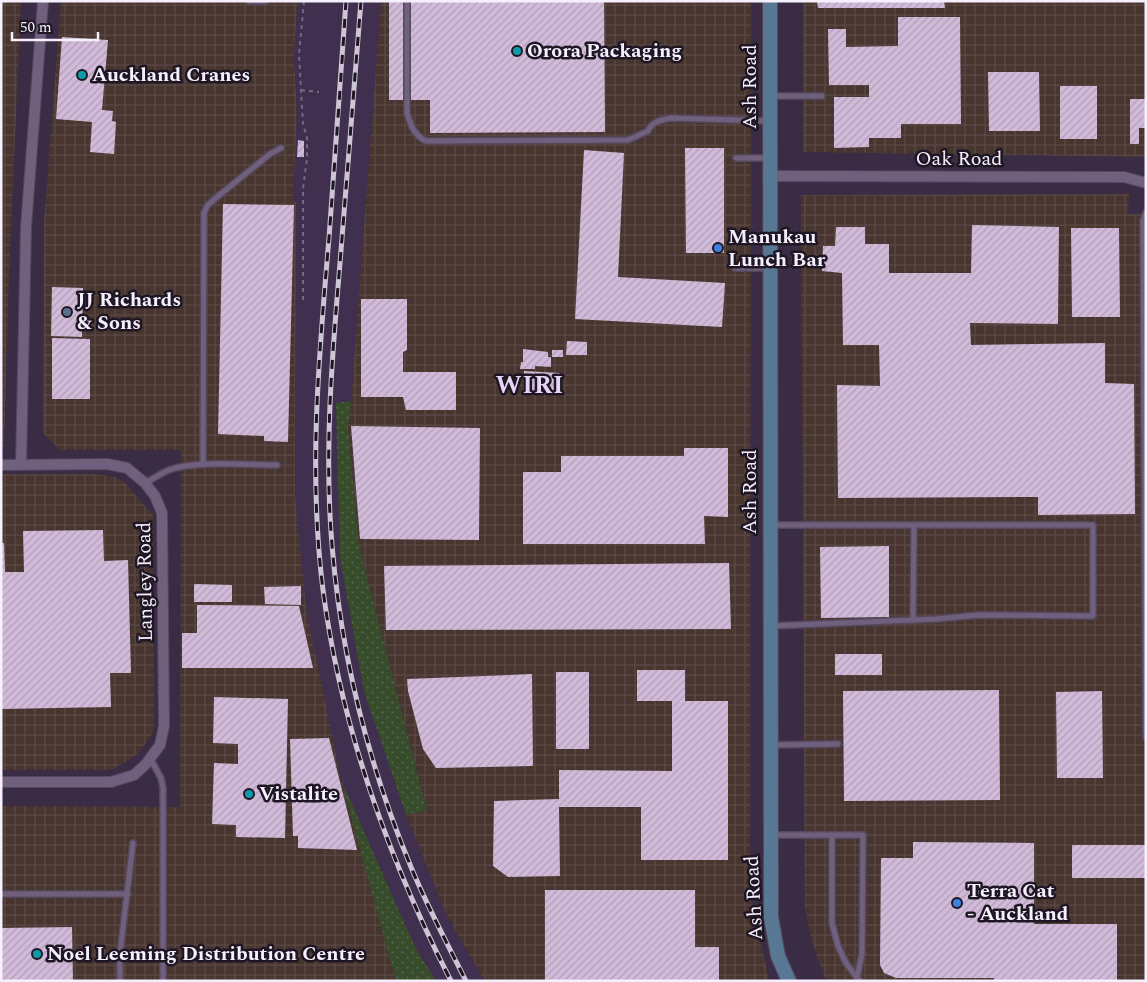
<svg xmlns="http://www.w3.org/2000/svg" width="1147" height="982" viewBox="0 0 1147 982" font-family="Spectral,serif">
  <defs>
    <pattern id="industrial-grid" width="8" height="8" patternUnits="userSpaceOnUse" patternTransform="scale(1.25)"><rect width="8" height="8" fill="#493530"/><path d="M0 4h8M4 0v8" fill="none" stroke="#5b4945"/></pattern>
    <pattern id="grass-dots" width="8" height="8" patternUnits="userSpaceOnUse" patternTransform="scale(1.25)"><rect width="8" height="8" fill="#374c2b"/><path d="M2 2h.1M6 6h.1" fill="none" stroke="#55664b" stroke-width="1.8" stroke-linecap="round"/></pattern>
    <pattern id="building-hatch" width="6" height="6" patternUnits="userSpaceOnUse" patternTransform="scale(1.25)"><rect width="6" height="6" fill="#d2bbda"/><path d="M-1 1l2-2M0 6l6-6M5 7l2-2" fill="none" stroke="#b09eb6"/></pattern>
  </defs>
  <rect width="100%" height="100%" fill="#3a2c45"/>
  <path fill="url(#industrial-grid)" d="M1 1H21L9 274 4 447H1Z
    M61 1H298L294 55 297 111 295 493 306 607 341 779 367 858 396 981H1V806L180 807 181 450H60L43 433 44 223Z
    M381 1H751L750 891 769 981H484L445 912 406 815 427 809 359 546 348 428Z
    M803 1H1146V157L803 152Z
    M1129 194 1128 214H1146V981H828L824 976 811 938 805 906 801 195Z
    M1 474H94L116 477 126 484 153 515 154 712 153 733 138 754 112 770H1Z"/>
  <path fill="#412f4f" d="M298 1H381L351 401 336 403 340 558 406 815 445 912 484 981H436L415 947 341 779 306 607 295 493 296 202 293 201 297 111 294 55Z"/>
  <path fill="url(#grass-dots)" d="M351 401 348 428 359 546 427 810 406 815 364 691 340 558 336 403Z
    M341 779 415 947 436 981H396Z"/>
  <path fill="url(#building-hatch)" d="M389 1H604L605 132 430 133V100H389Z
    M817 1H944L945 8H818Z
    M898 17H960L961 124H901V138H869V147L834 148V97H869V85H829L828 29H846V47L898 46Z
    M62 37 108 40 102 110 113 111 112 121 116 122 114 154 90 152 92 122 56 119Z
    M988 72H1039L1040 131H989Z
    M1060 86H1097V139H1060Z
    M1130 99H1146V128H1139V144H1130Z
    M298 140 304 141V157H297Z
    M685 148H724V253H686Z
    M584 150 624 153 618 277 725 283 722 327 575 319Z
    M223 204 294 205 288 442 264 441V436L218 434Z
    M972 225 1059 227 1058 324 970 323 971 345 1105 343V383L1134 384 1135 514 1038 515V497L838 498 837 385 880 386 879 345H843L842 273 822 271 823 246H835L836 227H865V244H889V273H971Z
    M1071 228H1119L1120 317H1072Z
    M52 287 83 288 82 337 51 336Z
    M361 299H407V350L403 352V372H456V410H406L403 397H361Z
    M52 338 90 339V399H52Z
    M567 341 587 342V355H566Z
    M523 349 548 352V357H551V367L535 366V369H520L521 362H523Z
    M552 350H563V357H552Z
    M524 371 560 373 559 395 523 394Z
    M351 426 480 428 479 540 360 539Z
    M684 448H728V517L704 516 705 544H523V472H561V456H684Z
    M103 530 104 561 128 560 131 673H110L111 707 1 709V543H4L5 572H24L23 531Z
    M889 546V617L821 618 820 547Z
    M729 563 731 629 386 630 384 566Z
    M194 584 232 585V602H194Z
    M301 586V605L265 604 264 587Z
    M197 605 299 606 313 668H182V633H197Z
    M835 654H882V675H835Z
    M637 670H685V701H728V860H641V807H559L560 876 508 877 493 866 494 801 559 799V770L672 771V701H637Z
    M556 672H589V749H556Z
    M532 674 533 766 436 768 423 749 408 691 407 679Z
    M999 690 1000 800 844 801 843 691Z
    M1102 691 1103 778H1057L1056 692Z
    M214 697 288 699 285 838 236 837V825L212 824 214 763 238 764V744L213 743Z
    M329 738 357 850 298 848V836H293L290 739Z
    M913 842 1034 843V924H1117V981H994V978H896L884 973 880 965 881 858H913Z
    M1072 845H1146V878H1072Z
    M545 890H695V947H719V981H545Z
    M72 927 73 981H1V928Z"/>
  <g fill="none" stroke-linecap="round" stroke-linejoin="round">
    <g stroke="#54485d" stroke-width="8">
      <path id="lane" d="M249 1H265
        M407 1V113C411 126 414 135 426 141L628 140 648 131C652 121 661 120 671 118L770 121
        M771 96H822
        M736 158H770
        M1146 213 1143 221 1146 737
        M735 268H769
        M203 465 204 213 207 206 217 197 270 154 281 148
        M145 483C153 479 161 473 169 470 195 460 248 465 277 465
        M771 525H914L913 620
        M771 626 936 619 978 615 1093 616V525H914
        M771 745 838 744
        M150 758 161 778 163 788V981
        M771 835H863L862 954 857 978 860 981
        M832 835V923L838 946 846 963 857 978
        M1 894H128
        M120 981V953L133 843"/>
    </g>
    <g stroke="#54485d" stroke-width="12">
      <path id="street" d="M771 176 1124 177 1146 183
        M1 465 107 464 127 468 145 483 155 496 162 513 164 726 160 745 146 764 134 775 111 782H1
        M21 465 26 227 43 1"/>
    </g>
    <g stroke="#54485d" stroke-width="16">
      <path id="secondary" d="M770 1 771 917 778 956 789 981"/>
    </g>
    <path stroke="#75697f" stroke-width="2" stroke-dasharray="4 4" stroke-linecap="butt" d="M301 90 319 92
      M303 300V189L307 158V138L303 124 299 55 304 1"/>
    <use href="#lane" stroke="#70607d" stroke-width="5"/>
    <use href="#street" stroke="#70607d" stroke-width="10"/>
    <use href="#secondary" stroke="#577792" stroke-width="14"/>
    <g stroke="#cdc5d5" stroke-width="5">
      <path id="rail" d="M346 1C341 80 335 159 329 238 319 355 308 472 323 590 341 727 388 858 451 981
        M361 1C354 88 347 176 340 263 332 357 324 451 332 545 341 655 369 766 411 867 427 906 447 943 466 981"/>
    </g>
    <use href="#rail" stroke="#1e1723" stroke-width="3" stroke-dasharray="9" stroke-linecap="butt"/>
  </g>
  <g fill="#0f9aa8" stroke="#1e1723" stroke-width="2">
    <circle cx="517" cy="51" r="5"/>
    <circle cx="82" cy="75" r="5"/>
    <circle cx="249" cy="794" r="5"/>
    <circle cx="37" cy="954" r="5"/>
  </g>
  <g fill="#3f7fe0" stroke="#1e1723" stroke-width="2">
    <circle cx="718" cy="248" r="5"/>
    <circle cx="957" cy="903" r="5"/>
  </g>
  <circle fill="#5c6f8a" stroke="#1e1723" stroke-width="2" cx="67" cy="312" r="5"/>
  <g text-anchor="middle" dominant-baseline="central" stroke-width="5" stroke-linejoin="round" paint-order="stroke">
    <g font-size="20" font-weight="bold" fill="#f6effd" stroke="#1e1723" text-anchor="start">
      <text x="527" y="51">Orora Packaging</text>
      <text x="92" y="75">Auckland Cranes</text>
      <text x="728" y="237">Manukau<tspan x="728" dy="23">Lunch Bar</tspan></text>
      <text x="77" y="300">JJ Richards<tspan x="77" dy="23">&amp; Sons</tspan></text>
      <text x="259" y="794">Vistalite</text>
      <text x="967" y="891">Terra Cat<tspan x="967" dy="23">- Auckland</tspan></text>
      <text x="47" y="954">Noel Leeming Distribution Centre</text>
    </g>
    <g font-size="20" fill="#f6effd" stroke="#1e1723">
      <text transform="translate(750 87) rotate(-90)">Ash Road</text>
      <text x="959" y="159">Oak Road</text>
      <text transform="translate(750 492) rotate(-90)">Ash Road</text>
      <text transform="translate(145 582) rotate(-91)">Langley Road</text>
      <text transform="translate(754 898) rotate(-93)">Ash Road</text>
    </g>
    <g font-size="25" font-weight="bold" letter-spacing="1" fill="#e7d5f6" stroke="#1e1723">
      <text x="530" y="386">WIRI</text>
    </g>
  </g>
  <rect width="1147" height="982" fill="none" stroke="#f6effd" stroke-width="5"/>
  <path d="M12 32v8h86v-8" fill="none" stroke="#f6effd" stroke-width="2.5"/>
  <text x="20" y="32" font-size="15" fill="#f6effd" stroke="#1e1723" stroke-width="4" paint-order="stroke">50 m</text>
</svg>
